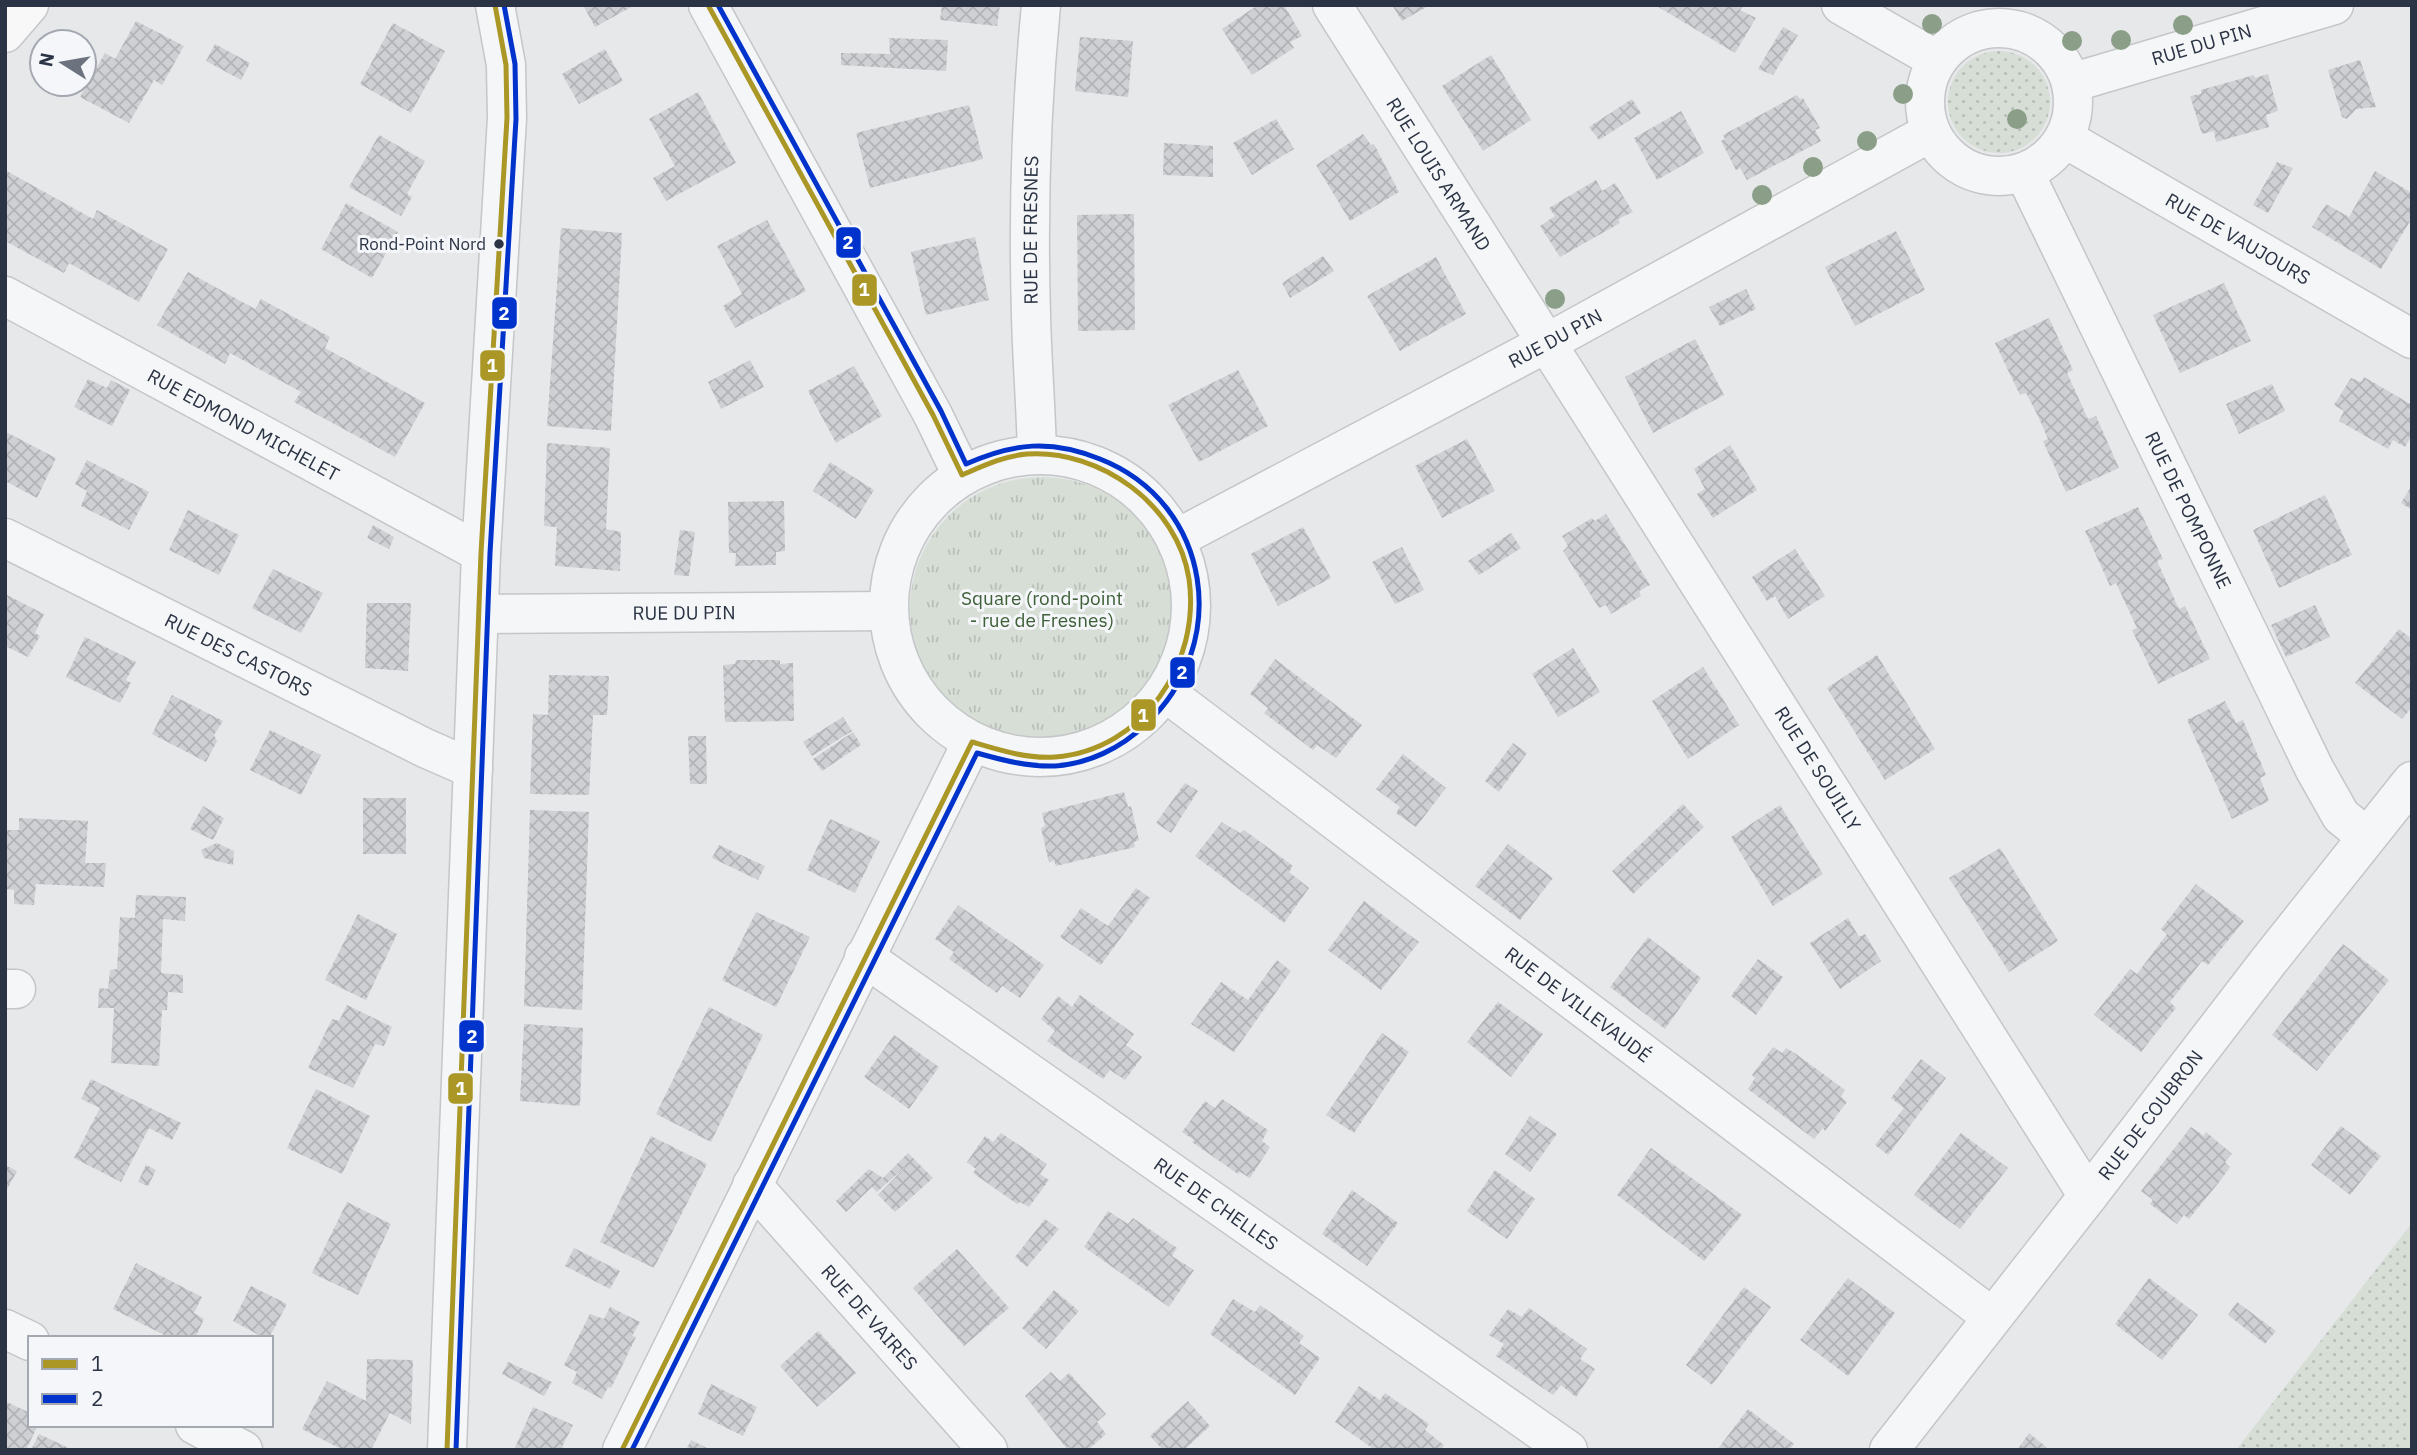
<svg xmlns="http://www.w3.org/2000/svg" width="2417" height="1455" viewBox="0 0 2417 1455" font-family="'IBM Plex Sans',sans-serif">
  <defs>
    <pattern id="grass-dots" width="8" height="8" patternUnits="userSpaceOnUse" patternTransform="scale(1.75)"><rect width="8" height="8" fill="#d6ded6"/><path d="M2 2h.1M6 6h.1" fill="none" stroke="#b8bfb9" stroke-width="1.8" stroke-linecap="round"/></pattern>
    <pattern id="park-tufts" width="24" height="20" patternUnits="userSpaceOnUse" patternTransform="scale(1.75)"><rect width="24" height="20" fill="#d6ded6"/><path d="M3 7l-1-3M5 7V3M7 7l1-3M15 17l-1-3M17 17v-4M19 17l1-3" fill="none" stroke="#b8bfb9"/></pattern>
    <pattern id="building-cross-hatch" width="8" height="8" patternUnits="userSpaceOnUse" patternTransform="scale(1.75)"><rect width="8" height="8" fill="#ced0d3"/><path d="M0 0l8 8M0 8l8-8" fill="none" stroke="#b1b3b6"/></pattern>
  </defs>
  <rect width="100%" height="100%" fill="#e6e8ea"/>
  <path fill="url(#grass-dots)" d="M1948 102a51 51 0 1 1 102 0a51 51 0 1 1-102 0Z
    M2412 1223V1450H2236Z"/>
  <path fill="url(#park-tufts)" d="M910 609a132 132 0 1 1 264 0a132 132 0 1 1-264 0Z"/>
  <path fill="url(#building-cross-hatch)" d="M583 5H635L595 27Z
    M942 5H1000L997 26 940 20Z
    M1258 5H1268L1269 8 1273 5H1284L1302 36 1290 42 1294 48 1252 75 1222 29Z
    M1392 5H1430L1402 21Z
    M1655 5H1744L1740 10 1756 18 1735 53Z
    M136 21 184 46 162 85 154 80 129 123 80 97 105 53 115 59Z
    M393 23 445 51 411 113 360 84Z
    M1783 27 1798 35 1773 75 1758 69Z
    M1080 37 1133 41 1128 97 1075 91Z
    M889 38 948 40 946 71 841 65V53L890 54Z
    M215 44 250 63 241 80 206 61Z
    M605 49 623 81 579 104 562 74Z
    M1491 55 1531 120 1483 151 1442 86Z
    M2360 60 2376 107 2356 109 2347 119 2342 117 2328 70Z
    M2268 74 2278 111 2266 115 2269 127 2216 142 2214 131 2202 134 2190 96 2201 94V90L2254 75 2255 78Z
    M698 92 736 163 666 201 653 178 675 166 649 119Z
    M1797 95 1800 99 1803 98 1820 128 1815 130 1821 141 1747 180 1740 168 1736 170 1721 141 1725 139 1723 135Z
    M1632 99 1641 113 1599 140 1589 127Z
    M969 105 983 159 870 188 856 133Z
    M1681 111 1704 153 1657 180 1634 138Z
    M1276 119 1294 149 1252 175 1233 143Z
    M1363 134 1371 145 1374 144 1399 192 1350 221 1316 165Z
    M379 135 425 161 407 194 412 197 401 216 349 187Z
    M1164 143 1213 146V177L1163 175Z
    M2277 162 2293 168 2268 213 2253 205Z
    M5 170 93 219 97 210 168 249 139 302 69 263 64 273 5 241Z
    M2375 171 2412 193V218L2381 269 2312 227 2326 204 2349 217Z
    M1596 180 1602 191 1615 183 1633 212 1618 219 1620 223 1560 257 1540 226 1555 216 1549 208Z
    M346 203 398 232 372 278 321 249Z
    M1134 214 1135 330 1078 331 1077 215Z
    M767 220 806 291 735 328 723 306 742 294 717 246Z
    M561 228 622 233 611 431 547 426Z
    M1896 231 1925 290 1855 326 1825 267Z
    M975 237 989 300 926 315 911 252Z
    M1323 256 1334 271 1290 298 1282 283Z
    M1436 257 1466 314 1400 351 1367 296Z
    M188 272 255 309 261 299 330 337 325 348 425 403 395 457 294 402 301 392 230 353 225 364 157 325Z
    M2224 283 2251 341 2180 373 2153 315Z
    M1746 289 1756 309 1720 326 1709 307Z
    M2049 318 2073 370 2067 373 2078 397 2088 419 2096 416 2119 468 2066 492 2043 441 2048 439 2038 416 2026 393 2020 395 1995 343Z
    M1695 339 1724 395 1653 433 1625 377Z
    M750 360 764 387 721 409 708 382Z
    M854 366 882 416 836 443 808 391Z
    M1238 370 1268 426 1199 462 1168 405Z
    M2364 377 2412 405 2409 412 2412 414V435L2405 447 2393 440 2388 449 2339 421 2344 411 2334 405 2351 378 2361 382Z
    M88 379 107 388 111 380 130 390 112 426 74 407Z
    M2272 384 2285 411 2239 434 2226 404Z
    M6 432 56 458 37 498 5 481Z
    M1467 439 1495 491 1442 518 1415 466Z
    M547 443 610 448 606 529 621 532 620 571 555 566 557 527 544 526Z
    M1730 445 1757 490 1713 518 1697 494 1705 489 1694 469Z
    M87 460 149 492 129 530 81 506 87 491 75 484Z
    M830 462 874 490 856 519 813 491Z
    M2412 485V510L2401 503Z
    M2325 495 2352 555 2279 588 2253 530Z
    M784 501 785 551 776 552V565L735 566 736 553H729L728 502Z
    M2138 507 2163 559 2157 561 2179 609 2185 606 2210 659 2158 684 2132 630 2137 628 2116 583 2110 586 2085 531Z
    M188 510 239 535 219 575 169 550Z
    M1606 514 1650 585 1639 591 1641 596 1611 614 1606 605 1599 608 1563 551 1568 546 1562 536 1592 518 1595 521Z
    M373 525 394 537 389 549 367 538Z
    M1303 527 1331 578 1278 606 1251 554Z
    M680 530 695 532 689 576 674 575Z
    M1511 533 1521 548 1479 575 1468 561Z
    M1402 547 1424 590 1395 604 1372 562Z
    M1795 549 1825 596 1788 619 1775 596 1767 601 1752 577Z
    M273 569 323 593 301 633 252 608Z
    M5 594 44 614 35 633 40 636 28 657 5 646Z
    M367 603H411L408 671 365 668Z
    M2315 605 2330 637 2286 657 2271 625Z
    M2399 629 2412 639V707L2402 719 2355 683Z
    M85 637 136 662 126 680 131 683 120 703 66 677Z
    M1573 648 1600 692 1558 717 1532 674Z
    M1877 655 1935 749 1885 780 1827 688Z
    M1275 659 1362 725 1336 758 1317 745 1313 750 1264 713 1268 708 1250 694Z
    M736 660H780V664L793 663 794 721 725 722 723 665 735 664Z
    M1703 667 1739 725 1688 759 1652 701Z
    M549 675 609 676 607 715H593L589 795 530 794 533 714 548 715Z
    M172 695 223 721 214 735 217 741 206 762 152 734Z
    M2225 701 2236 723 2243 720 2266 775 2260 778 2269 801 2232 819 2187 720Z
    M843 717 852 731 812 756 803 742Z
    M270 730 321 755 301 795 250 770Z
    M853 732 861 745 822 771 813 759Z
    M688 736H706L707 784H690Z
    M1513 743 1527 753 1499 792 1485 781Z
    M1403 754 1446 788 1416 827 1396 813 1400 807 1376 789Z
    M1185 783 1198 791 1171 833 1156 823Z
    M1124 792 1128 807 1131 806 1139 840 1134 842 1135 847 1056 866 1054 860 1049 863 1041 828 1045 826 1042 813Z
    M363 798H406V854H363Z
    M1683 804 1704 827 1633 894 1612 871Z
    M1780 805 1823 874 1773 906 1731 837Z
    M203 806 224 818 213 840 190 829Z
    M530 810 589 812 582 1010 524 1006Z
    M19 818 88 821 85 863H106L104 887 36 884 34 905 14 904V890L5 889V830H19Z
    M830 819 880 841 855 893 807 870Z
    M1222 822 1240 833 1244 830 1293 866 1289 872 1309 888 1284 923 1195 856Z
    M217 843 234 851 233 865 204 858 201 850Z
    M1508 844 1553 878 1520 920 1475 886Z
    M719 845 765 866 758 880 712 858Z
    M2000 848 2058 941 2009 972 1949 878Z
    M2196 884 2244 921 2208 965 2202 961 2170 1002 2176 1008 2141 1052 2094 1015 2130 969 2137 974 2167 934 2161 929Z
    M1136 888 1150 898 1101 965 1060 937 1081 908 1108 926Z
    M136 895 186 897 185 921 163 919 161 973 183 975V993L168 992 167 1010H162L159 1066 111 1063 114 1008H98L99 988 108 989 110 970 117 969 120 917 135 918Z
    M1364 901 1419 942 1381 990 1328 950Z
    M958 905 1044 965 1020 998 1002 986 997 993 949 959 954 952 935 939Z
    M756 912 810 937 776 1007 722 980Z
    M358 914 397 934 366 1000 325 980Z
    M1848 918 1859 937 1865 934 1881 961 1840 989 1810 943Z
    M1648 937 1701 978 1665 1029 1610 987Z
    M2343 944 2389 980 2317 1071 2272 1035Z
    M1758 959 1783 977 1756 1015 1731 996Z
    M1277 960 1291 971 1234 1052 1191 1024 1221 982 1248 1000Z
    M1080 995 1134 1034 1126 1045 1142 1057 1125 1080 1110 1070 1103 1079 1047 1041 1055 1031 1041 1019 1058 996 1072 1007Z
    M1498 1002 1543 1034 1511 1077 1467 1042Z
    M347 1005 392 1027 384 1046 375 1044 353 1088 308 1068 332 1019 339 1021Z
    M709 1007 763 1035 711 1142 656 1114Z
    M524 1024 583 1028 580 1106 520 1101Z
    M1382 1033 1409 1052 1354 1133 1326 1115Z
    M894 1035 939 1067 909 1109 864 1077Z
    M1773 1047 1782 1053 1786 1048 1796 1054 1845 1090 1841 1097 1847 1102 1825 1131 1823 1128 1814 1139 1748 1089 1755 1078 1752 1075Z
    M1921 1059 1946 1078 1888 1155 1875 1145 1904 1108 1891 1098Z
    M91 1079 181 1123 172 1140 149 1128 121 1182 74 1158 100 1108 81 1099Z
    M316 1089 370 1116 342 1174 287 1148Z
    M1222 1099 1268 1130 1262 1141 1270 1147 1250 1178 1240 1172 1238 1174 1192 1142 1194 1140 1182 1132 1205 1101 1215 1108Z
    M1530 1116 1557 1134 1530 1172 1505 1154Z
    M2341 1126 2381 1156 2350 1195 2311 1165Z
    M2191 1127 2204 1136 2206 1132 2232 1154 2225 1162 2230 1167 2220 1181 2189 1219 2184 1215 2177 1224 2150 1204 2153 1200 2141 1191Z
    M1001 1133 1047 1164 1040 1174 1049 1180 1029 1207 1020 1202 1017 1204 973 1173 976 1169 967 1162 985 1136 993 1142Z
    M1961 1133 2008 1168 1960 1229 1914 1195Z
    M651 1136 707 1164 654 1268 600 1242Z
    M1651 1148 1742 1215 1704 1261 1617 1195Z
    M908 1153 933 1178 895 1212 878 1195 907 1165 877 1192 872 1187 846 1212 836 1201 869 1169 883 1178Z
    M5 1165 17 1171 5 1193Z
    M146 1165 156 1170 148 1186 138 1182Z
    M1495 1170 1535 1199 1507 1239 1467 1211Z
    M1352 1190 1398 1223 1367 1266 1322 1234Z
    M347 1202 391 1224 358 1295 312 1273Z
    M1108 1211 1128 1224 1133 1218 1177 1248 1172 1256 1194 1270 1169 1307 1084 1247Z
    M1045 1219 1059 1229 1027 1267 1015 1257Z
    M574 1248 620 1271 610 1289 565 1266Z
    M957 1249 1009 1308 964 1346 913 1288Z
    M136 1263 202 1297 194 1313 204 1319 195 1338H170L113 1309Z
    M1848 1278 1895 1313 1848 1376 1800 1340Z
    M2149 1278 2198 1315 2162 1360 2115 1324Z
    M251 1286 287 1304 269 1338H264L233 1321Z
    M1744 1287 1771 1307 1712 1385 1686 1365Z
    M1054 1290 1079 1311 1046 1349 1022 1328Z
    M1233 1299 1255 1312 1260 1305 1304 1336 1299 1343 1320 1358 1295 1395 1210 1334Z
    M2237 1302 2276 1331 2265 1344 2228 1315Z
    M610 1307 640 1322 632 1336 636 1337 624 1362 611 1388 608 1387 602 1399 572 1383 577 1372 564 1365 590 1314 604 1319Z
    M1529 1308 1587 1349 1580 1359 1595 1369 1576 1397 1561 1385 1553 1395 1496 1356 1504 1344 1489 1335 1508 1309 1522 1317Z
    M818 1331 856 1373 817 1407 780 1366Z
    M367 1359 413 1360 411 1424 390 1413 371 1450H343L302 1429 327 1381 366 1401Z
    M508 1362 552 1382 544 1396 502 1374Z
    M1051 1372 1060 1381 1069 1373 1106 1414 1097 1422 1106 1434 1088 1450H1071L1069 1447 1067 1449 1025 1396Z
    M711 1384 757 1407 743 1436 698 1414Z
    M1359 1386 1380 1400 1385 1393 1429 1424 1425 1430 1444 1445 1441 1450H1375L1335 1422Z
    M5 1401 30 1413V1425H38L26 1450H5Z
    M1188 1401 1210 1426 1184 1450H1163L1150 1436Z
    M533 1407 573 1425 562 1447 568 1450H514Z
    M1748 1409 1794 1444 1789 1450H1717Z
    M2029 1433 2050 1450H2017Z
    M39 1434 73 1450H31Z
    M691 1440 711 1450H686Z"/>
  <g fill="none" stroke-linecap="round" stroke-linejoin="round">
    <g stroke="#c4c6c8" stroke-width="41">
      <g id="street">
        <path d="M708 5 933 415 962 475"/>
        <path id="s1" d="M1332 5C1582 403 1839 797 2088 1196"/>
        <path d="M1841 5 1937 60"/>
        <circle cx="1999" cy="102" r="74"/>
        <path id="s2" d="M2071 83 2334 5"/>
        <path id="s3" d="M2064 138 2412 339"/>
        <path id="s4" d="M2024 172 2315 770 2341 816 2367 837"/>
        <path id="s5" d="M5 296 481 553"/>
        <path id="s6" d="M1037 454C1036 408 1032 361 1031 315 1028 212 1031 108 1041 5"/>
        <circle cx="1040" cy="606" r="151"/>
        <path id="s7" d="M5 538 425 748 473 769"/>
        <path id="s8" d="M1176 539 1545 344 1931 132"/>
        <path id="s9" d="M479 614 888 611"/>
        <path id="s10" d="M1165 692 1992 1317"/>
        <path id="s11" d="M864 957 1568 1450"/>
        <path d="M5 989H16"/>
        <path id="s12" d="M752 1185 988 1450"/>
        <path d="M5 1329 30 1341"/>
        <path d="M195 1425 243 1450"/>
        <path d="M447 1450 481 553 507 118 506 65 495 5"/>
        <path d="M622 1450 972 742"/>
        <path id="s13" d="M1889 1450 2088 1196 2268 962 2412 781"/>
      </g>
    </g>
    <g stroke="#c4c6c8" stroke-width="41">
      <path id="secondary" d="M5 33 29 5"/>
    </g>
    <use href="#street" stroke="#f5f6f7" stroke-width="38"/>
    <use href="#secondary" stroke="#f8f8f8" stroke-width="38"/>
    <g stroke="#f4f6f9" stroke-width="10">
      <path id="bus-1" d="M447 1450 481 553 507 118 506 65 495 5
        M622 1450 972 742C999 750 1027 759 1055 757 1143 750 1201 663 1189 579 1178 505 1100 449 1027 454 1004 456 983 466 962 475L933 415 708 5"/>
    </g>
    <g stroke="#f4f6f9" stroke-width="10">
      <path id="bus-2" d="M456 1450 490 553 516 119 515 64 504 5
        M632 1450 977 753C1002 760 1028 767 1055 766 1088 764 1121 748 1145 725 1232 645 1212 503 1100 459 1051 439 1013 443 966 464L941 411 718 5"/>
    </g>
    <use href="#bus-1" stroke="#aa9725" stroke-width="5"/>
    <use href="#bus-2" stroke="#03c" stroke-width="5"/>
  </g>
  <g fill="#8a9e88">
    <circle cx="1932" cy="24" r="10"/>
    <circle cx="2183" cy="25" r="10"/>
    <circle cx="2121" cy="40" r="10"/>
    <circle cx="2072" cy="41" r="10"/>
    <circle cx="1903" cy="94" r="10"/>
    <circle cx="2017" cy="119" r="10"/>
    <circle cx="1867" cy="141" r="10"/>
    <circle cx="1813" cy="167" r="10"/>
    <circle cx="1762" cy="195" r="10"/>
    <circle cx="1555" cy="299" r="10"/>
  </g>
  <circle fill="#2b3445" stroke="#f4f6f9" stroke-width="2.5" cx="499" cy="244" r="6"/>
  <g text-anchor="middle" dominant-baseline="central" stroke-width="6" stroke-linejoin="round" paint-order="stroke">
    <g font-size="17" fill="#2b3445" stroke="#f4f6f9" text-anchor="end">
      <text x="486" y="244">Rond-Point Nord</text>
    </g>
    <g font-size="19" fill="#2b3445" stroke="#f4f6f9">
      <text stroke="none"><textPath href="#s2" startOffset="136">RUE DU PIN</textPath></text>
      <text stroke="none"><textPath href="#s1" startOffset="200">RUE LOUIS ARMAND</textPath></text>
      <text stroke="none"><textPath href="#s6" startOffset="224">RUE DE FRESNES</textPath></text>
      <text stroke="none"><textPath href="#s3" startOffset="201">RUE DE VAUJOURS</textPath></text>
      <text stroke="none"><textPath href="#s8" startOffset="429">RUE DU PIN</textPath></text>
      <text stroke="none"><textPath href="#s5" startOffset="271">RUE EDMOND MICHELET</textPath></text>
      <text stroke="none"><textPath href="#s4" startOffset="376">RUE DE POMPONNE</textPath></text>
      <text stroke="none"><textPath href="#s9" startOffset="205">RUE DU PIN</textPath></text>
      <text stroke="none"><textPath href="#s7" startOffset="261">RUE DES CASTORS</textPath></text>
      <text stroke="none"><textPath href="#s1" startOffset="905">RUE DE SOUILLY</textPath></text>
      <text stroke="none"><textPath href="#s10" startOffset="518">RUE DE VILLEVAUDÉ</textPath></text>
      <text stroke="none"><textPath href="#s13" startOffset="425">RUE DE COUBRON</textPath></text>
      <text stroke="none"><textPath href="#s11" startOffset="430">RUE DE CHELLES</textPath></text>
      <text stroke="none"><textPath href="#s12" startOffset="177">RUE DE VAIRES</textPath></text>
    </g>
    <g font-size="19" fill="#3f6138" stroke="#f4f6f9">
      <text x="1042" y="598">Square (rond-point<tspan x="1042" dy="22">- rue de Fresnes)</tspan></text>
    </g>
  </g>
  <g stroke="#f4f6f9" stroke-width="2.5">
    <rect x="835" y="226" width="27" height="33" rx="7" fill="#03c"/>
    <rect x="851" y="273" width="27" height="34" rx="7" fill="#aa9725"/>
    <rect x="491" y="296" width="27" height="34" rx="7" fill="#03c"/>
    <rect x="479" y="349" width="27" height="33" rx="7" fill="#aa9725"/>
    <rect x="1169" y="656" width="27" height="33" rx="7" fill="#03c"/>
    <rect x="1130" y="698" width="27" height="34" rx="7" fill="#aa9725"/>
    <rect x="458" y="1019" width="27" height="34" rx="7" fill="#03c"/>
    <rect x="447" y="1072" width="27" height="33" rx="7" fill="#aa9725"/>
  </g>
  <g font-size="19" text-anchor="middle" font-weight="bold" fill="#fff">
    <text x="848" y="249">2</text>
    <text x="864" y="296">1</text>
    <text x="504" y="320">2</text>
    <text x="492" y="372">1</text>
    <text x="1182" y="679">2</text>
    <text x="1143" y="722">1</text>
    <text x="472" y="1043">2</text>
    <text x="461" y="1095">1</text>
  </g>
  <rect width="2417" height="1455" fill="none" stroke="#2b3445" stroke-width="14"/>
  <rect x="28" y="1336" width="245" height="91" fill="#f4f6f9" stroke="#a4a8b1" stroke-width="2"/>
  <rect x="42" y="1359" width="35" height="10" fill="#aa9725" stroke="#a4a8b1" stroke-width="2"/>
  <text x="91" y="1371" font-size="21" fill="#2b3445">1</text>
  <rect x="42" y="1394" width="35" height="10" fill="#0033cc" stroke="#a4a8b1" stroke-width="2"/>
  <text x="91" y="1406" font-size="21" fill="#2b3445">2</text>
  <g transform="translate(63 63) rotate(281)"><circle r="33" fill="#f4f6f9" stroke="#a4a8b1" stroke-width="2"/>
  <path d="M0-5L12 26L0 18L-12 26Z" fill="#6c737f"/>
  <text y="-10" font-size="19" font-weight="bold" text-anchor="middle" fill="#2b3445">N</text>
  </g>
</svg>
